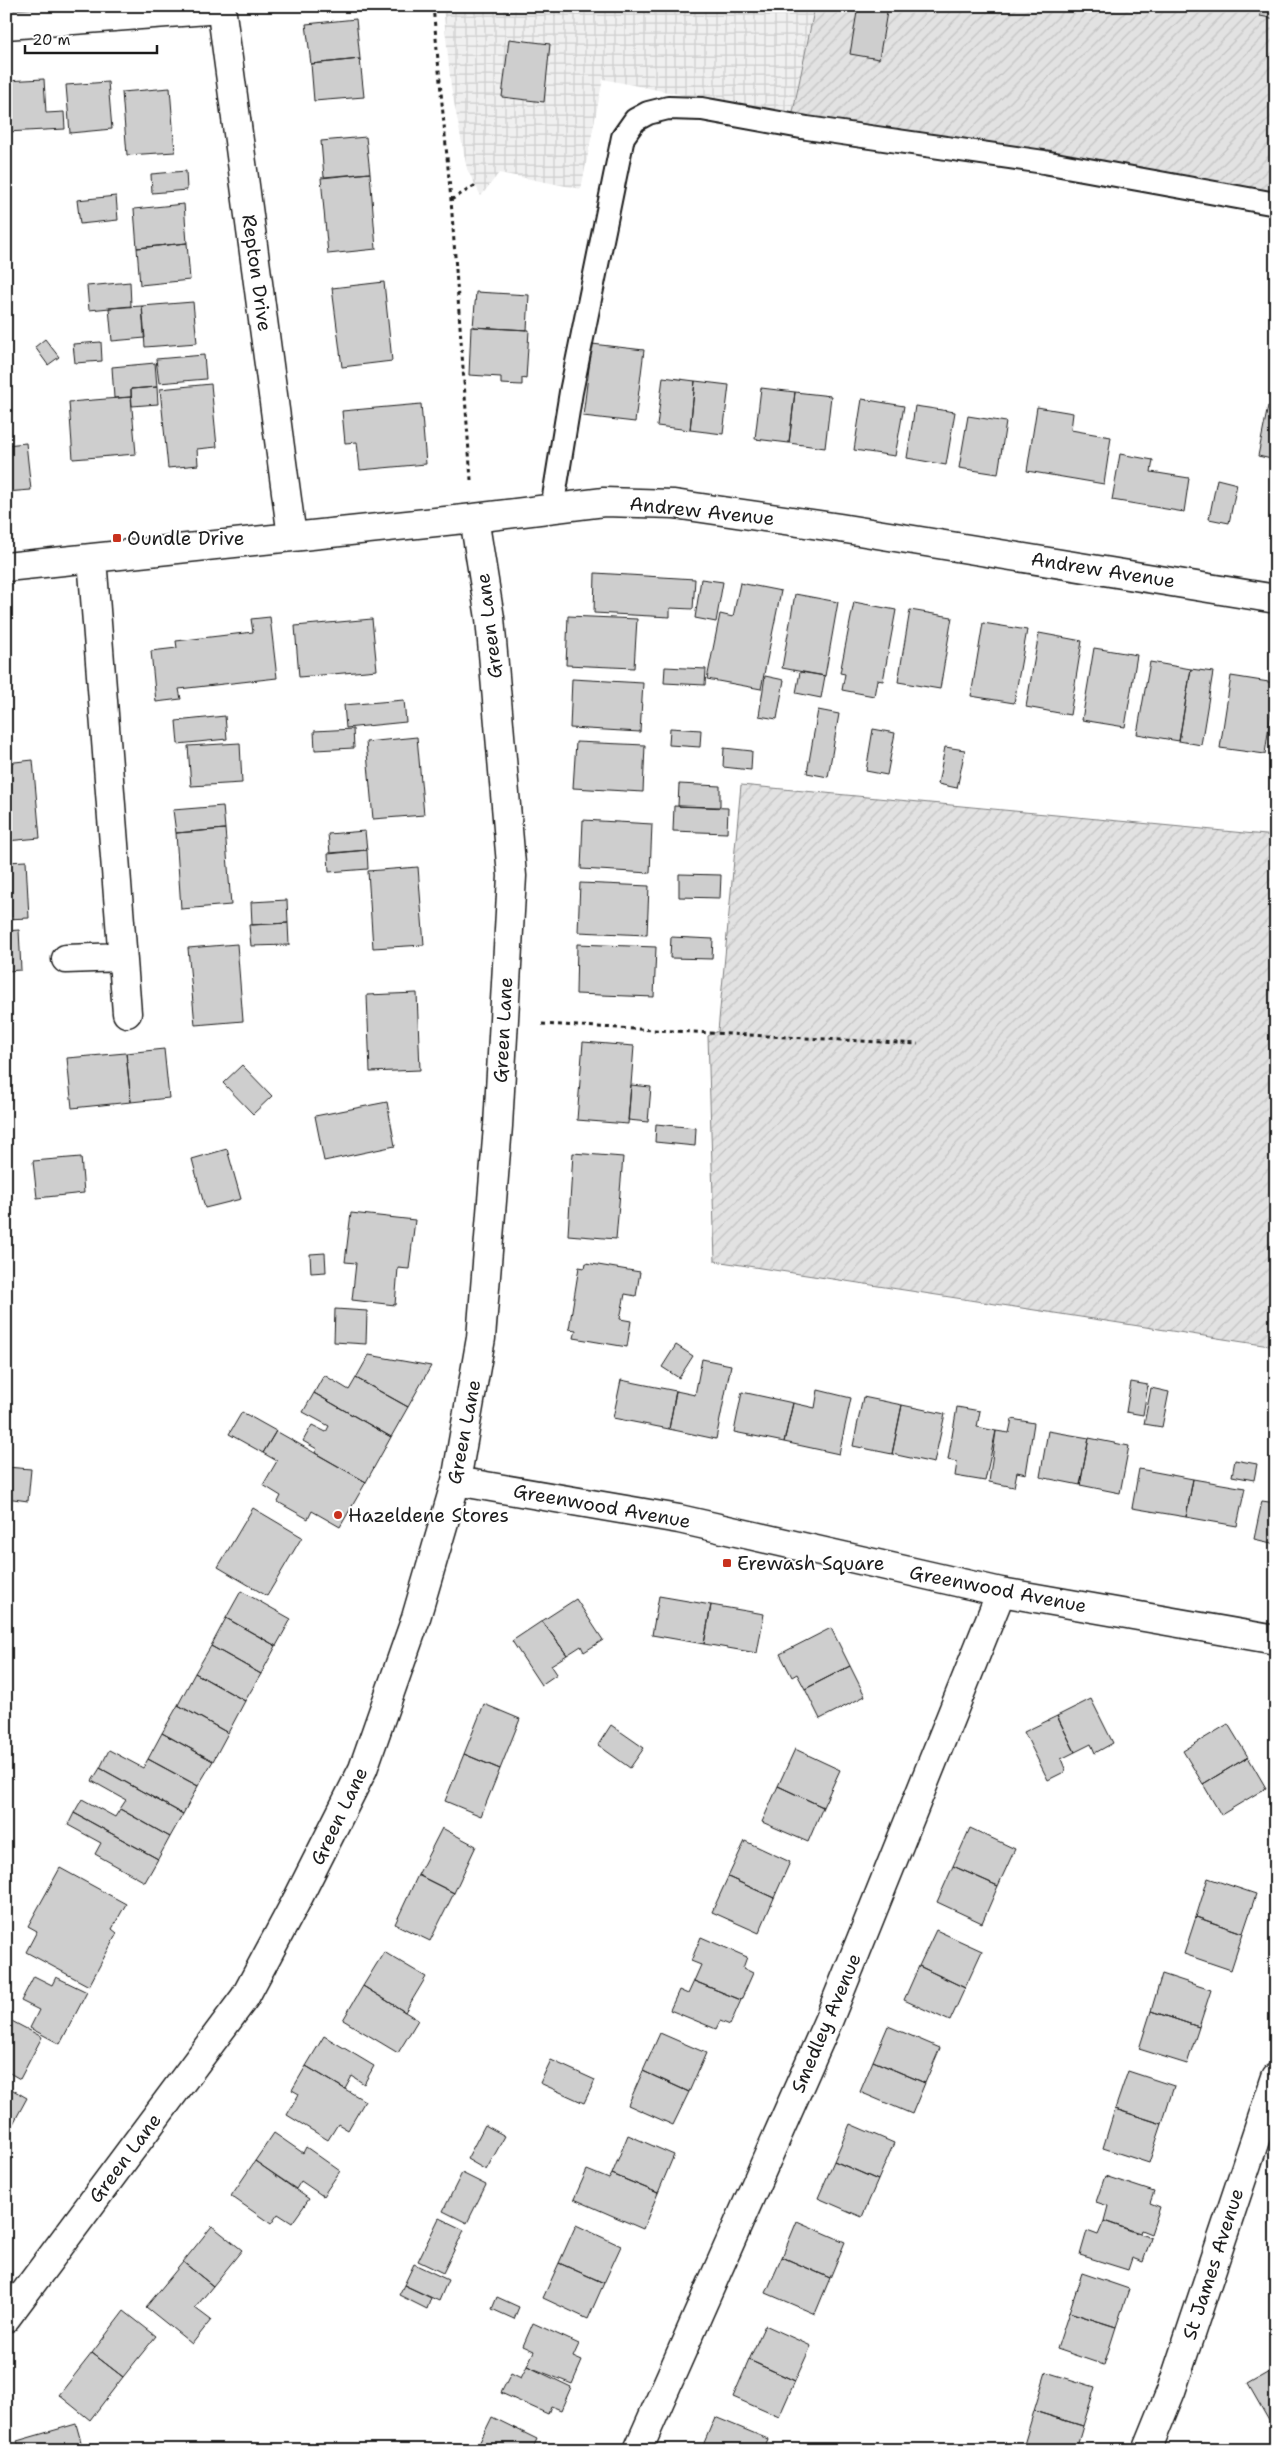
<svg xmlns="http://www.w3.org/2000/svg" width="1282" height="2456" viewBox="0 0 1282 2456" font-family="'Shantell Sans',sans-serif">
  <defs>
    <pattern id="industrial-grid" width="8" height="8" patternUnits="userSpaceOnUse" patternTransform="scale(1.25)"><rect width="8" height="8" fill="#f0f0f0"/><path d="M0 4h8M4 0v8" fill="none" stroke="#cdcdcd"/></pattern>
    <pattern id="garden-furrows" width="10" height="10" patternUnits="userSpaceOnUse" patternTransform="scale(1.25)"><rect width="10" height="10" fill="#e2e2e2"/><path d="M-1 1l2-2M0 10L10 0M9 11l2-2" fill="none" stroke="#c1c1c1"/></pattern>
  </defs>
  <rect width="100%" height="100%" fill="#fff"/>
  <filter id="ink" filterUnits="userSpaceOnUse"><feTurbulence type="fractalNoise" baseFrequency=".02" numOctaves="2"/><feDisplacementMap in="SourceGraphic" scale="10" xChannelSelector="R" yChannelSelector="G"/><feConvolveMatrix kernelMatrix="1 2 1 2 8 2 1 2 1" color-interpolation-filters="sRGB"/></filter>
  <g filter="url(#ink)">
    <path fill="url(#industrial-grid)" d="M443 6H815L792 117 603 79 581 189 499 173 481 196 467 169 451 87Z"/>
    <path fill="url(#garden-furrows)" stroke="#7f7f7f" d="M815 6H1276V203L792 117Z
      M741 785 1276 836V1347L715 1261 708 1036 718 1031Z"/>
    <path fill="#cecece" stroke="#1c1c1c" d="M858 6H888L879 59 850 54Z
      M1261 6H1276V19L1260 16Z
      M356 19 360 59 311 64 306 24Z
      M509 39 550 44 544 102 502 97Z
      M360 59 364 97 314 101 311 64Z
      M44 79 46 113 64 112 65 129 6 132V81Z
      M108 82 112 129 70 133 66 85Z
      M170 88 175 152 127 155 122 92Z
      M366 137 370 173 324 177 321 141Z
      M186 171 187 190 152 193 151 174Z
      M370 173 376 249 328 254 321 178Z
      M116 196 118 220 80 224 77 200Z
      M184 204 187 243 137 248 134 209Z
      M187 243 190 280 140 285 137 248Z
      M130 282 131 306 89 310 87 286Z
      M384 282 392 361 342 367 332 288Z
      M476 292 529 295 527 330 473 327Z
      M193 302 197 343 145 347 142 306Z
      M142 306 145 338 112 341 109 308Z
      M471 327 529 330 526 379 522 378V385L501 384V377L469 375Z
      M45 339 59 357 48 365 35 347Z
      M101 342 102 361 75 363 73 344Z
      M592 344 644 350 635 422 583 416Z
      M204 355 206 379 159 383 156 359Z
      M155 363 157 387 131 389V397L114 398 112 367Z
      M663 377 695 381 690 430 657 426Z
      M695 381 729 385 723 434 690 430Z
      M211 384 217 447 197 449 198 465 168 468 160 389Z
      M157 387 158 404 132 406 131 389Z
      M761 388 795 392 789 443 755 439Z
      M795 392 831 396 825 448 789 443Z
      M131 397 136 454 73 459 69 402Z
      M862 399 904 406 895 456 854 450Z
      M421 404 426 464 360 470 357 442 345 443 342 411Z
      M915 406 955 412 946 465 907 458Z
      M1268 406 1276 408V460L1258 456Z
      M1037 407 1073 413 1071 430 1111 437 1104 484 1027 471Z
      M968 416 1006 422 998 474 959 468Z
      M26 443 31 490 6 492V445Z
      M1120 454 1153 460 1151 472 1189 478 1184 512 1112 500Z
      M1217 479 1237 484 1229 523 1209 519Z
      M595 573 695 579 693 609 670 608V617L594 613Z
      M701 579 723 582 716 622 695 618Z
      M740 583 781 591 761 689 707 679 720 614 733 617Z
      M795 594 838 602 825 676 782 668Z
      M854 602 896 610 883 681 877 680 874 696 842 690 845 674 840 673Z
      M910 610 952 617 940 689 898 682Z
      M568 616 637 619 634 668 566 665Z
      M270 617 277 678 179 689 181 699 156 702 151 651 177 648 176 641 253 632 251 619Z
      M372 619 377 670 299 677 295 626Z
      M983 623 1027 630 1014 703 971 696Z
      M1039 633 1082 641 1070 715 1026 707Z
      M1094 648 1137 655 1125 727 1082 720Z
      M1150 662 1191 669 1179 741 1137 734Z
      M665 667 706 669 705 685 664 683Z
      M1191 669 1213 672 1201 745 1179 741Z
      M800 672 825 676 821 698 796 693Z
      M765 676 784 680 777 719 759 716Z
      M1231 676 1275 683 1265 754 1220 748Z
      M572 679 643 683 640 732 570 728Z
      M404 700 406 722 346 728 344 705Z
      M818 710 839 714 828 777 807 773Z
      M225 716 227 739 178 744 176 721Z
      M670 728 701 730 700 747 669 745Z
      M353 729 354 748 315 750 314 731Z
      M873 729 895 733 887 775 866 771Z
      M417 737 424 815 373 819 366 742Z
      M576 742 645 745 643 792 573 788Z
      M240 743 242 783 191 786 188 746Z
      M945 747 965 750 957 788 938 784Z
      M724 748 752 751 751 770 723 767Z
      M33 760 40 838 6 841V763Z
      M1274 774H1276V814H1270Z
      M679 784 720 786V807L678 806Z
      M223 806 225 829 176 833 173 810Z
      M674 806 728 808 727 833 673 831Z
      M583 820 652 824 650 873 581 869Z
      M225 829 231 905 181 909 176 833Z
      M365 831 367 850 330 853 328 834Z
      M367 850 368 869 329 872 328 854Z
      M26 861 29 918 6 919V862Z
      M418 867 424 945 373 948 368 871Z
      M679 874 721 875 720 898 679 897Z
      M580 883 649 886 647 935 578 932Z
      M287 900 288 923 252 925 251 902Z
      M288 923 289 945 251 946 249 925Z
      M19 930 21 970 6 971V931Z
      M671 937 713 939 712 959 670 958Z
      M237 944 243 1021 195 1025 188 948Z
      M577 944 656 947 654 997 576 994Z
      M417 993 420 1070 370 1072 367 995Z
      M583 1042 634 1046 628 1124 577 1120Z
      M164 1049 169 1098 131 1102 126 1053Z
      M126 1053 131 1102 72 1108 67 1058Z
      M242 1065 272 1096 253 1114 223 1083Z
      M631 1085 651 1087 648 1122 628 1120Z
      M387 1102 395 1146 324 1161 315 1116Z
      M656 1124 696 1128 695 1146 655 1142Z
      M227 1149 241 1199 205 1208 192 1159Z
      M573 1153 623 1157 616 1239 568 1235Z
      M81 1157 84 1193 37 1198 33 1161Z
      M351 1213 415 1220 409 1269 398 1268 395 1305 352 1300 356 1263 345 1262Z
      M325 1253 326 1272 311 1273 310 1254Z
      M586 1263 640 1272 636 1296 625 1294 620 1319 631 1321 627 1347 574 1338 576 1330 569 1329 579 1267 585 1268Z
      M335 1309 367 1311 366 1344 334 1342Z
      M676 1345 693 1356 679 1378 662 1367Z
      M369 1355 431 1366 408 1407 356 1378Z
      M702 1359 731 1365 716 1439 669 1429 676 1391 695 1395Z
      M324 1375 349 1390 356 1378 408 1407 391 1437 314 1393Z
      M621 1380 676 1391 669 1429 613 1418Z
      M1131 1382 1148 1385 1143 1415 1126 1412Z
      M1151 1388 1169 1392 1162 1427 1144 1424Z
      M818 1390 851 1398 839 1454 784 1442 793 1403 815 1408Z
      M742 1392 793 1403 784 1442 734 1432Z
      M314 1393 391 1437 366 1482 315 1453 317 1449 303 1441 312 1425 326 1432 329 1426 303 1412Z
      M863 1397 902 1405 892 1454 853 1446Z
      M902 1405 945 1414 934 1463 892 1454Z
      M957 1407 980 1411 977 1427 996 1431 985 1481 955 1476 957 1462 948 1460Z
      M242 1412 276 1431 263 1453 229 1434Z
      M1012 1419 1034 1423 1026 1474 1017 1472 1014 1487 989 1482 996 1431 1009 1433Z
      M276 1431 366 1482 340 1527 312 1511 308 1519 278 1502 281 1496 263 1485 277 1461 263 1453Z
      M1048 1431 1089 1438 1080 1485 1040 1477Z
      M1089 1438 1129 1446 1120 1493 1080 1485Z
      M1235 1460 1257 1464 1254 1480 1232 1476Z
      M6 1467 31 1469 28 1501 6 1498Z
      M1139 1469 1193 1479 1186 1517 1132 1508Z
      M1193 1479 1245 1488 1237 1526 1186 1517Z
      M1262 1501 1276 1503V1544L1254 1539Z
      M253 1508 302 1537 267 1596 218 1567Z
      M241 1591 291 1619 276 1646 226 1618Z
      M659 1596 711 1605 704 1644 652 1635Z
      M576 1599 603 1640 584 1652 581 1646 567 1655 542 1621Z
      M711 1605 764 1614 757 1653 704 1644Z
      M226 1618 276 1646 261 1674 211 1646Z
      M542 1621 567 1655 551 1665 557 1674 541 1685 512 1641Z
      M831 1628 850 1666 805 1689 797 1674 792 1677 780 1654Z
      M211 1646 261 1674 245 1701 195 1673Z
      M850 1666 865 1696 820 1719 805 1689Z
      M195 1673 245 1701 228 1733 178 1705Z
      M1091 1699 1113 1743 1095 1753 1091 1744 1075 1752 1057 1716Z
      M484 1704 520 1719 500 1769 464 1754Z
      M178 1705 228 1733 213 1761 162 1733Z
      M1057 1716 1075 1752 1061 1759 1066 1771 1048 1780 1024 1732Z
      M1228 1724 1248 1757 1203 1784 1183 1751Z
      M611 1725 644 1748 630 1768 598 1745Z
      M162 1733 213 1761 198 1786 148 1759Z
      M795 1749 840 1770 823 1807 778 1786Z
      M109 1750 143 1768 148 1759 198 1786 183 1814 100 1768Z
      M464 1754 500 1769 481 1816 445 1801Z
      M1248 1757 1266 1788 1221 1815 1203 1784Z
      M100 1768 183 1814 170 1837 120 1809 126 1800 92 1781Z
      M778 1786 823 1807 808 1842 762 1822Z
      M82 1799 115 1817 120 1809 170 1837 158 1859 74 1813Z
      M74 1813 158 1859 145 1882 95 1854 101 1843 68 1825Z
      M442 1828 476 1846 454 1893 418 1875Z
      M970 1828 1015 1849 998 1886 953 1866Z
      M745 1841 790 1862 774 1898 728 1877Z
      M953 1866 998 1886 982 1923 937 1902Z
      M60 1868 126 1904 112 1929 117 1933 89 1986 26 1952 37 1931 28 1926Z
      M418 1875 454 1893 430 1941 395 1924Z
      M728 1877 774 1898 759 1933 712 1912Z
      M1208 1878 1256 1894 1243 1933 1196 1917Z
      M1196 1917 1243 1933 1231 1970 1184 1954Z
      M936 1930 982 1951 965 1988 919 1966Z
      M701 1937 747 1957 743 1968 753 1973 741 2000 694 1981 701 1965 691 1961Z
      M384 1952 426 1977 405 2012 363 1986Z
      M919 1966 965 1988 950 2021 904 2000Z
      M1162 1974 1211 1990 1199 2027 1151 2011Z
      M34 1976 52 1985 56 1977 87 1992 60 2044 30 2028 39 2010 21 2001Z
      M694 1981 741 2000 730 2025 720 2021 716 2029 670 2010 679 1990 688 1994Z
      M363 1986 418 2020 398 2053 343 2020Z
      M1151 2011 1199 2027 1187 2064 1139 2049Z
      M6 2018 42 2037 20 2079 6 2071Z
      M888 2026 940 2048 925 2083 873 2061Z
      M660 2033 706 2053 689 2092 643 2071Z
      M324 2036 374 2066 364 2084 352 2076 345 2089 306 2066Z
      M551 2060 595 2080 584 2103 540 2083Z
      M873 2061 925 2083 912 2114 860 2092Z
      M306 2066 365 2101 348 2130 338 2124 328 2140 287 2115 299 2094 292 2090Z
      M643 2071 689 2092 673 2125 628 2105Z
      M1128 2071 1174 2086 1162 2124 1115 2109Z
      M6 2086 27 2098 14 2122 6 2118Z
      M1115 2109 1162 2124 1149 2163 1103 2148Z
      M6 2118 14 2122 6 2136Z
      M850 2124 894 2143 878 2180 834 2161Z
      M485 2125 505 2136 486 2170 467 2159Z
      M274 2133 303 2153 306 2147 340 2171 323 2196 301 2181 296 2189 255 2161Z
      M628 2135 674 2155 658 2193 612 2174Z
      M255 2161 309 2199 292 2223 278 2214 271 2224 231 2196Z
      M834 2161 878 2180 862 2217 818 2198Z
      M587 2170 609 2179 612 2174 658 2193 643 2229 574 2199Z
      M462 2173 486 2185 467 2223 443 2211Z
      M1105 2176 1154 2192 1150 2203 1160 2207 1151 2234 1141 2230 1140 2233 1104 2221 1108 2206 1096 2202Z
      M439 2218 464 2230 443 2273 418 2261Z
      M797 2221 845 2242 830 2278 782 2257Z
      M1104 2221 1151 2238 1143 2262 1132 2258 1128 2270 1080 2255 1087 2231 1098 2235Z
      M576 2225 621 2246 604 2283 559 2263Z
      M212 2226 242 2250 213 2286 183 2262Z
      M782 2257 830 2278 815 2314 766 2293Z
      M183 2262 213 2286 195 2308 211 2320 192 2344 146 2307Z
      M559 2263 604 2283 588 2319 543 2298Z
      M414 2264 448 2280 439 2301 404 2285Z
      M1082 2273 1129 2289 1116 2327 1069 2312Z
      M404 2285 431 2298 427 2309 399 2295Z
      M497 2297 519 2307 514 2319 492 2309Z
      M124 2311 156 2336 123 2377 92 2353Z
      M1069 2312 1116 2327 1104 2365 1057 2349Z
      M533 2323 579 2344 573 2357 582 2361 572 2384 527 2366 534 2351 523 2346Z
      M765 2325 811 2346 795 2381 749 2360Z
      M92 2353 123 2377 90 2420 59 2395Z
      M749 2360 795 2381 779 2417 733 2397Z
      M527 2366 571 2387 561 2410 551 2406 548 2414 501 2393 511 2373 521 2378Z
      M1276 2368V2433L1248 2384Z
      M1046 2372 1095 2387 1083 2426 1034 2411Z
      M1034 2411 1083 2426 1076 2450 1023 2448Z
      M492 2417 537 2439 532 2450H476Z
      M715 2417 768 2439 763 2450H701Z
      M76 2424 83 2449 12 2450 20 2448 17 2441Z"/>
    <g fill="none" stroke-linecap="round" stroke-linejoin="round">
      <g stroke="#1c1c1c" stroke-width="26">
        <path id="service" d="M552 509 571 392 623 137 635 120 648 113 668 108 702 109 807 128 1044 162 1276 204"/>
      </g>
      <g stroke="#1c1c1c" stroke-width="31">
        <path id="minor" d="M221 6 292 537
          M6 25 221 9
          M92 558 127 1013
          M6 567 474 518 604 502 674 504 840 528 1276 599
          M66 959 122 957
          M456 1481 679 1519 1001 1592 1276 1640
          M6 2318 245 1997 299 1896 363 1769 415 1621 456 1481 481 1338 498 1126 512 876 490 618 474 518
          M638 2450 829 2019 1001 1592
          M1147 2450 1171 2391 1276 2077"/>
      </g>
      <path stroke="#1c1c1c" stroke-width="3" stroke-dasharray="4 4" stroke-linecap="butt" d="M433 6 451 200 471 480
        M451 200 476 185
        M542 1024 918 1044"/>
      <use href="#service" stroke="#fff" stroke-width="22"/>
      <use href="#minor" stroke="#fff" stroke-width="28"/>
    </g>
  </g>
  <g fill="#c8321e" stroke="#fff" stroke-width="2">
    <rect x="112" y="533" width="10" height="10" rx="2.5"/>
    <circle cx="338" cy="1515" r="5"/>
    <rect x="722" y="1558" width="10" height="10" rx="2.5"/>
  </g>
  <g text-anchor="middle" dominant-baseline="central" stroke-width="4" stroke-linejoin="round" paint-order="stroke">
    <g font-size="19" fill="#1c1c1c" stroke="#fff">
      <text transform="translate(257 273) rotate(82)">Repton Drive</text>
      <text transform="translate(702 511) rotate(6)">Andrew Avenue</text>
      <text transform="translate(1103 570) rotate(9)">Andrew Avenue</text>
      <text transform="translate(489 626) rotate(-97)">Green Lane</text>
      <text transform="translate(503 1030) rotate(-87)">Green Lane</text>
      <text transform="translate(464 1432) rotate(-79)">Green Lane</text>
      <text transform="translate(602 1506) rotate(10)">Greenwood Avenue</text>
      <text transform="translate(998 1589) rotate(11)">Greenwood Avenue</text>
      <text transform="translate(339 1816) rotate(-64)">Green Lane</text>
      <text transform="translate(826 2023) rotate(-67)">Smedley Avenue</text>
      <text transform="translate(125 2158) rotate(-53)">Green Lane</text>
      <text transform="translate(1213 2264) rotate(-72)">St James Avenue</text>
    </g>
    <g font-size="19" fill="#1c1c1c" stroke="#fff" text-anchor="start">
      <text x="127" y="538">Oundle Drive</text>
      <text x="348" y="1515">Hazeldene Stores</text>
      <text x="737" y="1563">Erewash Square</text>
    </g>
  </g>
  <rect width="1282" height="2456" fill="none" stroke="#fff" stroke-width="25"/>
  <rect x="12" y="12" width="1257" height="2431" fill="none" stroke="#1c1c1c" stroke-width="2" filter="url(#ink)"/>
  <path d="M25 45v8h132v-8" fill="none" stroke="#1c1c1c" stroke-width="2.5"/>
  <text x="32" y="45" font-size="15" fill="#1c1c1c" stroke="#ffffff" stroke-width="4" paint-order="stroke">20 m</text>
</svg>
